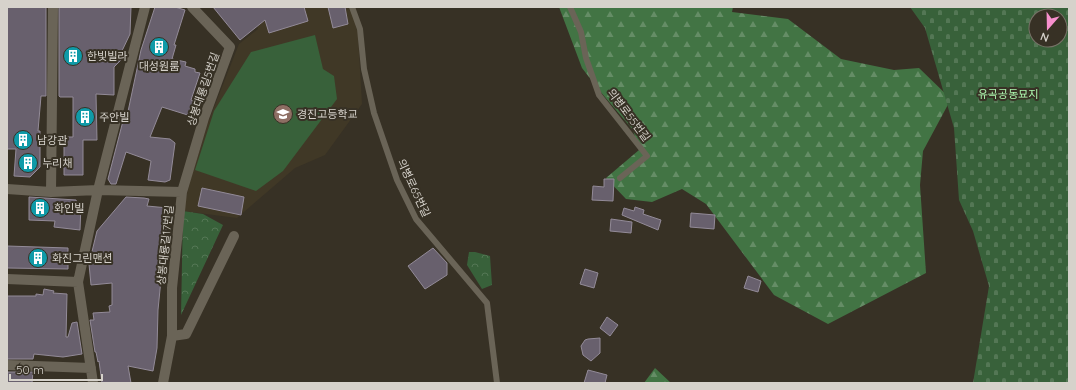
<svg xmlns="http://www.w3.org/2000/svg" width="1076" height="390" viewBox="0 0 1076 390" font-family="Quicksand,'Noto Sans KR',sans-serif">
  <defs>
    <pattern id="forest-firs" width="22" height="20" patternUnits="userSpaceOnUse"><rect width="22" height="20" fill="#427444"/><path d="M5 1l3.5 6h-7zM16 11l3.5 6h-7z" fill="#658d66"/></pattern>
    <pattern id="cemetery-stones" width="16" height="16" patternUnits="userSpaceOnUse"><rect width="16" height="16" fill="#38613a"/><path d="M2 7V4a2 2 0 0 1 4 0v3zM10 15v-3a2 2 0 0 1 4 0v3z" fill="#547755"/></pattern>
    <pattern id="park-crowns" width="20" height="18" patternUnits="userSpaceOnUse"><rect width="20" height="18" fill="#38613a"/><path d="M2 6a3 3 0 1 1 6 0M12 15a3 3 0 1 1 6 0" fill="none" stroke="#547755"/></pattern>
  </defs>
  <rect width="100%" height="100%" fill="#373125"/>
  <path fill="#403826" d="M254 7H353L358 35 362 104 325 155 295 168 237 218 183 211 190 181 207 125 239 44 258 29Z"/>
  <path fill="url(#forest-firs)" d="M559 7H733L732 12 788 19 841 59 894 70 919 68 951 99 923 151 920 185 926 273 828 324 774 295 706 204 682 189 652 202 626 199 606 178 639 150 633 130 599 90 582 68Z
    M655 368 671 383H644Z"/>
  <path fill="url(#cemetery-stones)" fill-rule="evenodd" d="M910 7H1069V383H973L989 286 973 231 959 200 954 128 925 28ZM1036 16H1060V40H1036Z"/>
  <path fill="url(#park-crowns)" d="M183 211 203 214 223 225 181 315Z
    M469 252H475L490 256 492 285 482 289 467 265Z"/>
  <path fill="#38613a" d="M315 35 323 69 334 76 337 99 283 171 256 191 195 170 214 111 251 52Z"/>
  <path fill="#68606d" stroke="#938b98" d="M7 7H46V96H41L38 131H40V167L30 177 14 176 16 149H7Z
    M59 7H131L130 34 121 53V60L114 67V95L96 94 97 140H83V175H64V137H73V97H60L59 96Z
    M155 7H175L185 10 174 45H176L172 59 186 62 185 66 195 69V72L200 73 191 100 195 102 191 116 162 107 150 137 170 139 175 143 170 180 165 182 148 180 151 161 126 152 116 184H111L108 179 123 121H126L141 50Z
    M213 7H304L308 21 269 33 265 20 240 40Z
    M328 7H345L348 24 333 28Z
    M604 179H614L613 201 592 200 593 186 604 187Z
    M202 188 244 197 241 215 198 206Z
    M29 197 76 200 77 203 81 204 80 230 54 227 55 221 29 220Z
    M126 197 144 198 149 199 147 206 168 208 158 310 157 348 153 371 128 366 131 383H102L99 361 98 362 96 352H95L90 320H94L93 313 110 312 109 306 112 305V283L91 285 89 264 97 231Z
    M635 207 644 210 643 214 661 220 658 230 622 215 624 208 634 211Z
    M691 213 715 215 714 229 690 227Z
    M611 219 632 222 631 233 610 231Z
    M7 246 68 248V269L7 268Z
    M433 248 447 263V275L425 289 408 266Z
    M585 269 598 273 594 288 580 284Z
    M748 276 761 281 758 292 744 288Z
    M44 289 54 291 53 293 67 294 66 337H68L72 323 77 322 82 354 63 357 34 354 33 359H7V296H36V294L43 295Z
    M607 317 618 325 610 336 600 328Z
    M600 338V353L591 361 583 355 581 346 585 340 588 339Z
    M588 370 607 375 605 383H584Z
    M7 372H33L32 383H7Z"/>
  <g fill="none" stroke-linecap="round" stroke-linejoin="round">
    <path stroke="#6a6457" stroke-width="6" d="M352 7 360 29 364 69 374 113 397 180 416 219 487 303 497 383
      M570 7 581 32 586 58 599 95 647 156 620 178"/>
    <path stroke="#6a6457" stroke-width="10" d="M7 189 51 192 98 190 182 192
      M51 192 53 7
      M7 279 78 282
      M172 336 186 334 234 236
      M7 365 91 368
      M93 383 78 282 98 190 145 7
      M163 383 172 336V288L182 192 204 118 230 47 192 7"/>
  </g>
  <defs>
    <g id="building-disc" transform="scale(1)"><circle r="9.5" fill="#0f9aa8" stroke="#373125"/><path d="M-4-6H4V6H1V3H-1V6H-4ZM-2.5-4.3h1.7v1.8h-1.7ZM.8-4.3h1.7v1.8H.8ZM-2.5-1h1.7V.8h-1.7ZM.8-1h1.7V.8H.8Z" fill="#fff"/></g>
    <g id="school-disc" transform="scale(1)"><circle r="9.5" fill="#8d6e63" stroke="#373125"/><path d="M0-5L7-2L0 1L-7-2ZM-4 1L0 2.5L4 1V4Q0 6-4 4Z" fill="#fff"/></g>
  </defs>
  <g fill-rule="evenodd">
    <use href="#building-disc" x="159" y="47"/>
    <use href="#building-disc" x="73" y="56"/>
    <use href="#school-disc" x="283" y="114"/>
    <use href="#building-disc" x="85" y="117"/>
    <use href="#building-disc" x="23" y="140"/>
    <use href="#building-disc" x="28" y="163"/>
    <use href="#building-disc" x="40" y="208"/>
    <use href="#building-disc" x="38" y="258"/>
  </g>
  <g text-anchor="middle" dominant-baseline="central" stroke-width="4" stroke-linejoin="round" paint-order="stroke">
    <g font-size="11" fill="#d6d2cb" stroke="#373125" text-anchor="start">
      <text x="87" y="56">한빛빌라</text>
      <text x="159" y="66" text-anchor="middle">대성원룸</text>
      <text x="297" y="114">경진고등학교</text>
      <text x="99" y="117">주안빌</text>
      <text x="37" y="140">남강관</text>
      <text x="42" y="163">누리채</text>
      <text x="54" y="208">화인빌</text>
      <text x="52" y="258">화진그린맨션</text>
    </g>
    <g font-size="11" fill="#d6d2cb" stroke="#373125">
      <text transform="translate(203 89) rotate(-71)">상봉대룡길5번길</text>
      <text transform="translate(629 115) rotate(53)">의병로55번길</text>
      <text transform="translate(414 188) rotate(65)">의병로65번길</text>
      <text transform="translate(165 245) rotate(-84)">상봉대룡길17번길</text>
    </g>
    <g font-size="11" fill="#aef8b0" stroke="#373125">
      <text x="1008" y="94">유곡공동묘지</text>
    </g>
  </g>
  <rect width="1076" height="390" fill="none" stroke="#d6d2cb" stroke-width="16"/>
  <g transform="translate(1048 28) rotate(200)"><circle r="19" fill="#373125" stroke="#777167"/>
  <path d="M0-3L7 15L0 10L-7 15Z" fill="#f790cd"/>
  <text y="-6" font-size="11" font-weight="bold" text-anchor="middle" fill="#d6d2cb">N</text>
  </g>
  <path d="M10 374v6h92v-6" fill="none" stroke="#d6d2cb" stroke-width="2"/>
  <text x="16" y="374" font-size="12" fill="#d6d2cb" stroke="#373125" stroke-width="3" paint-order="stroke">50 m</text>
</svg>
